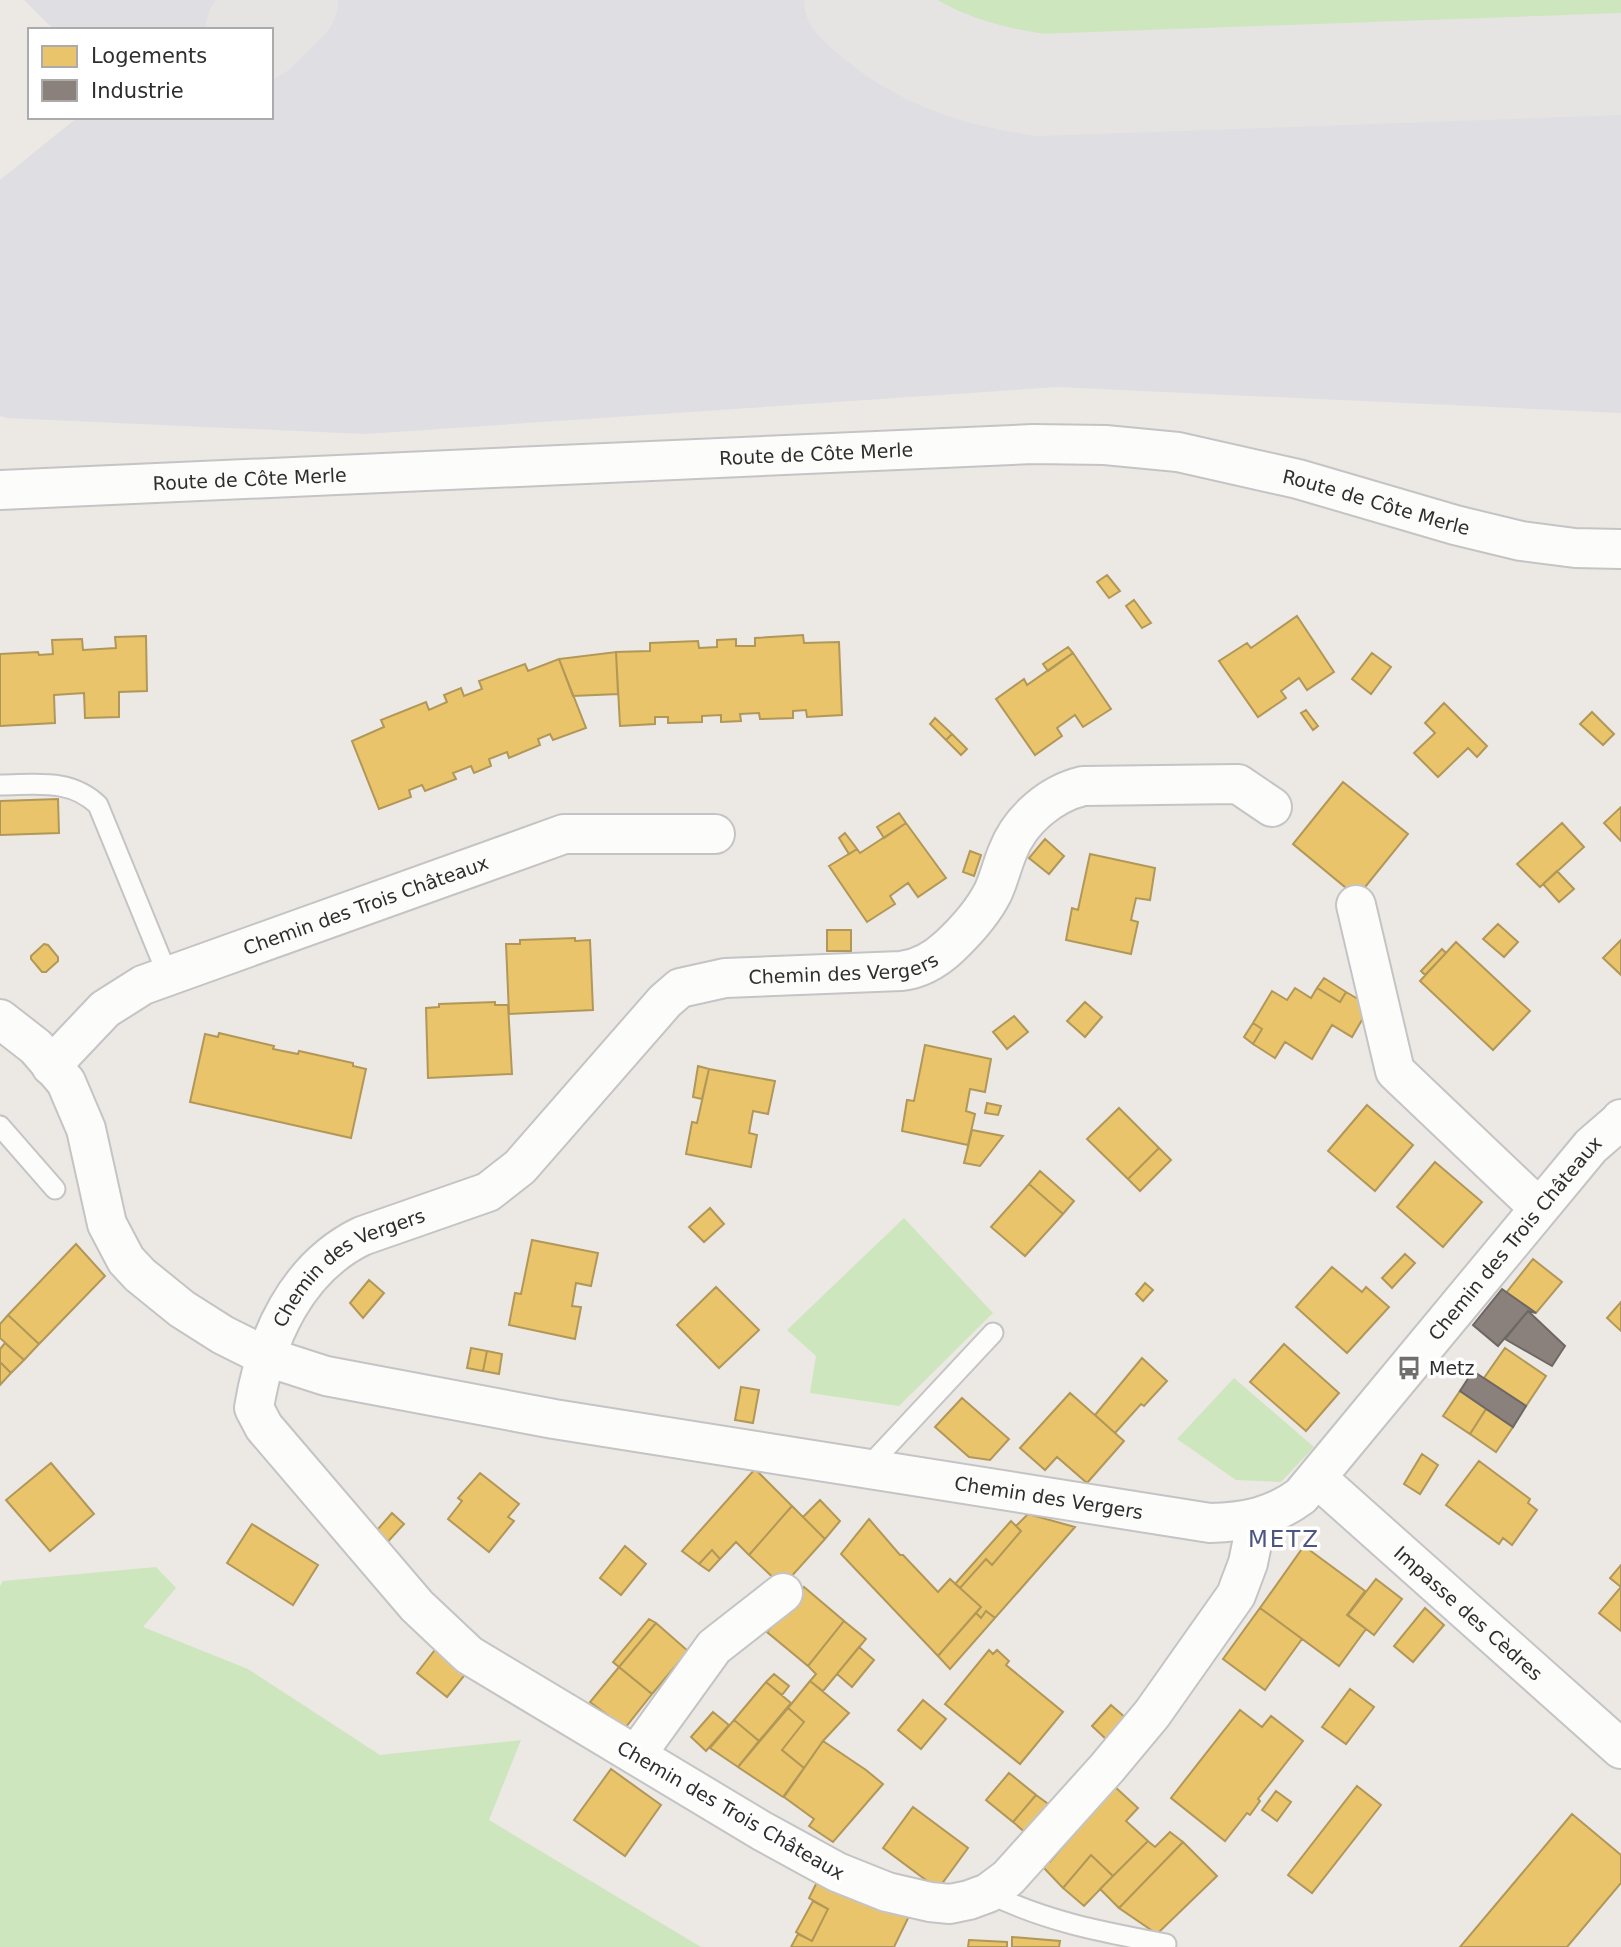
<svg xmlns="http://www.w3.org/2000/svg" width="1621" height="1947" viewBox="0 0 1621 1947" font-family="'DejaVu Sans',sans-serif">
  <rect width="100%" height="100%" fill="#ece8e4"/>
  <path fill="#dfdee2" d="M24 0H1621V413L1057 387 365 434 7 418 0 416V180L78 117H271V30H54Z"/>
  <path fill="#cee6be" d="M922 0H1621V20L1572 27 1040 40C998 33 958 23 922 0Z
    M904 1218 993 1313 899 1406 810 1393 816 1356 787 1330Z
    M1234 1378 1314 1447 1281 1482 1236 1480 1177 1439Z
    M156 1567 176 1588 143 1627 248 1669 380 1755 521 1740 489 1820 701 1947H0V1586L3 1581Z"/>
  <path fill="#e9c46a" stroke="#b19758" stroke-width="2" d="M1107 575 1120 591 1109 598 1097 582Z
    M1134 600 1151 623 1142 628 1126 606Z
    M1297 616 1334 672 1307 690 1299 678 1281 691 1286 698 1258 717 1219 661 1247 643 1251 648Z
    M803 635 804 643 839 642 842 715 807 717 806 710 793 711V718L760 719 759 713 740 714 741 721 721 722V715L702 716V722L668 723V717H655V724L620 726 616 652 650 651V643L698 641 699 648 717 647V640L736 639V646H755V638Z
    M146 636 147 691 119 692V717L85 718 84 693 54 695 55 723 0 726V654L38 652 39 655 53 654 52 640 82 639 83 650 116 648 115 637Z
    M1068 647 1073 653 1048 671 1043 664Z
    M616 652 618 694 573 696 559 659Z
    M1073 653 1111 709 1083 727 1075 715 1057 728 1062 736 1035 755 996 699 1024 679 1027 685Z
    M1372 653 1391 667 1371 694 1352 679Z
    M559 659 586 728 553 740 550 734 538 739 540 745 509 758 507 752 489 759 491 766 474 773 471 766 453 773 456 779 425 791 422 785 409 790 411 797 379 809 352 741 384 727 381 720 426 702 429 710 447 702 444 695 461 688 464 696 482 689 479 681 525 664 528 671Z
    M1444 703 1487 746 1477 757 1468 748 1438 777 1414 753 1435 733 1425 723Z
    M1306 710 1318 726 1313 730 1301 713Z
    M1592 712 1614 734 1603 745 1580 724Z
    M935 718 952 734 946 740 930 724Z
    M952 734 967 749 961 755 946 740Z
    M1343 782 1408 834 1357 897 1293 844Z
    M58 799 59 833 0 835V801Z
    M1621 807V841L1604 823Z
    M899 813 906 823 884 838 877 827Z
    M906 823 946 878 918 897 908 883 890 896 895 904 867 922 829 866 857 849 860 853Z
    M1562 823 1584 847 1540 887 1517 864Z
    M845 833 857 849 849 854 839 838Z
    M1045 839 1064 856 1049 874 1029 858Z
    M970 851 981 855 974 876 963 872Z
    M1090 854 1155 868 1150 900 1136 898 1131 920 1138 922 1131 954 1066 940 1072 908 1078 910Z
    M1557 871 1574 889 1559 902 1543 884Z
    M1498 924 1518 942 1504 957 1483 939Z
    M827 930H851V951H827Z
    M575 938V941L590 940 593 1010 509 1014 506 944H520V940Z
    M1621 940V975L1603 958Z
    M1456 942 1530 1011 1493 1050 1420 981Z
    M44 944 48 945 58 957V961L46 972H42L31 959V956Z
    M1442 949 1446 953 1425 975 1421 971Z
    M1324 978 1346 992 1340 1002 1317 988Z
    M1295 988 1311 998 1317 988 1340 1002 1346 992 1370 1006 1352 1037 1332 1025 1312 1059 1285 1042 1275 1058 1253 1044 1262 1029 1253 1023 1272 991 1287 1000Z
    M495 1002V1005H508L512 1074 428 1078 426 1008 439 1007V1004Z
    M1085 1002 1102 1017 1085 1037 1067 1021Z
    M1014 1016 1028 1032 1007 1049 993 1032Z
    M1253 1023 1262 1029 1253 1044 1244 1037Z
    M219 1033 274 1046 273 1049 298 1054 299 1051 353 1063V1066L366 1069 351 1138 190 1102 205 1034 218 1037Z
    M925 1045 991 1059 985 1092 970 1089 966 1111 975 1114 968 1145 902 1131 907 1100 914 1101Z
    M698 1066 709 1069 702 1099 693 1097Z
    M709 1069 775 1081 768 1114 753 1111 749 1133 757 1135 751 1167 686 1154 692 1122 697 1123Z
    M987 1103 1001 1106 998 1115 985 1113Z
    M1367 1105 1413 1145 1375 1191 1328 1151Z
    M1119 1108 1159 1148 1128 1179 1087 1139Z
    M972 1130 1003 1136 980 1166 964 1163Z
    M1159 1148 1171 1160 1140 1191 1128 1179Z
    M1435 1162 1482 1202 1443 1247 1397 1207Z
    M1040 1171 1074 1201 1063 1214 1029 1184Z
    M1029 1184 1063 1214 1025 1256 991 1227Z
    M710 1208 724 1224 704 1242 689 1227Z
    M532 1240 598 1253 591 1286 576 1283 572 1306 581 1307 575 1339 509 1325 515 1293 521 1294Z
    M76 1244 105 1276 39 1344 8 1315Z
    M1405 1254 1415 1263 1392 1288 1382 1278Z
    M1533 1259 1562 1282 1536 1313 1506 1293Z
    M1332 1267 1362 1292 1366 1287 1389 1307 1347 1353 1296 1307Z
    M369 1280 384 1293 363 1318 350 1303Z
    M1145 1283 1153 1290 1143 1301 1136 1294Z
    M716 1287 759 1330 719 1368 677 1325Z
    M1621 1302V1331L1607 1318Z
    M8 1315 39 1344 24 1360 0 1338V1324Z
    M5 1343 24 1360 11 1373 0 1362V1349Z
    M1284 1344 1339 1393 1306 1431 1250 1382Z
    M471 1348 487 1351 483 1371 467 1368Z
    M1505 1348 1546 1376 1526 1406 1484 1378Z
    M487 1351 502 1354 499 1374 483 1371Z
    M1142 1358 1167 1381 1144 1406 1141 1404 1115 1433 1095 1415Z
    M0 1362 11 1373 0 1385Z
    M741 1387 759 1390 753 1423 735 1420Z
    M1460 1391 1486 1409 1470 1434 1443 1416Z
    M1070 1393 1124 1441 1087 1483 1057 1457 1045 1470 1020 1448Z
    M962 1398 1009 1439 990 1460 969 1457 935 1427Z
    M1486 1409 1513 1427 1496 1452 1470 1434Z
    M1422 1454 1438 1465 1420 1494 1404 1484Z
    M1479 1461 1530 1499 1528 1503 1537 1510 1512 1545 1503 1538 1499 1544 1446 1505Z
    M51 1463 94 1514 50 1551 6 1500Z
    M755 1469 792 1506 749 1555 736 1542 720 1559 712 1550 699 1564 682 1551Z
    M480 1473 519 1504 508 1517 514 1521 489 1552 448 1519 462 1501 458 1498Z
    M820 1500 840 1521 825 1539 803 1517Z
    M792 1506 825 1539 790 1578 779 1583 749 1555Z
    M392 1513 404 1524 382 1548 371 1537Z
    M1028 1514 1075 1527 995 1618 986 1611 981 1618 976 1613 981 1607 960 1588 986 1559 992 1565 1021 1531 1016 1526Z
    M869 1519 900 1555H903L938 1592 950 1579 981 1607 938 1656 841 1554Z
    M1011 1521 1021 1531 992 1565 986 1559 960 1588 955 1584Z
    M252 1524 318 1565 293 1605 227 1563Z
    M625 1546 646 1564 621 1595 600 1578Z
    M1304 1546 1365 1591 1347 1615 1366 1629 1339 1666 1260 1608Z
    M712 1550 720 1559 709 1571 699 1564Z
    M1621 1565V1631L1599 1613 1621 1587 1610 1578Z
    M1376 1579 1402 1599 1374 1635 1348 1615Z
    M804 1587 844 1621 808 1666 767 1632Z
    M1260 1608 1302 1639 1265 1690 1223 1659Z
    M1425 1608 1444 1625 1413 1662 1394 1646Z
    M986 1611 995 1618 950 1669 938 1656 976 1613 981 1618Z
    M649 1619 656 1623 619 1667 613 1662Z
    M844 1621 866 1639 823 1691 810 1681 816 1674 808 1666Z
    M656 1623 688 1651 652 1694 619 1667Z
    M438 1646 468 1671 447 1697 417 1673Z
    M859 1647 874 1660 852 1687 837 1674Z
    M989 1650 993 1654 997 1650 1009 1661 1006 1665 1063 1712 1020 1764 945 1704Z
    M619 1667 652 1694 625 1728 590 1702Z
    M774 1674 789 1686 782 1695 766 1682Z
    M810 1681 849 1713 823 1741 804 1768 782 1750 804 1722 788 1708Z
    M766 1682 791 1703 759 1741 734 1720Z
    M1350 1689 1374 1707 1346 1744 1322 1727Z
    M923 1700 946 1719 921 1749 898 1730Z
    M1111 1705 1127 1719 1108 1741 1092 1726Z
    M788 1708 804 1722 782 1750 804 1768 783 1797 738 1767Z
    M1240 1710 1262 1727 1271 1716 1303 1741 1258 1799 1260 1801 1250 1815 1247 1813 1225 1841 1171 1798Z
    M713 1712 729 1725 706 1751 691 1737Z
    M734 1720 759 1741 738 1767 710 1748Z
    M823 1741 866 1770 883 1784 833 1842 809 1826 814 1819 784 1797Z
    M611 1769 661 1805 625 1856 574 1820Z
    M1009 1773 1036 1795 1013 1822 986 1800Z
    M1114 1786 1138 1808 1126 1821 1148 1841 1113 1876 1091 1855 1063 1888 1042 1866 1047 1860 1050 1862Z
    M1357 1786 1381 1805 1312 1893 1288 1875Z
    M1276 1791 1291 1802 1277 1821 1262 1810Z
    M1036 1795 1051 1806 1027 1834 1013 1822Z
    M913 1807 968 1848 938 1889 883 1848Z
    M1572 1814 1621 1855V1883L1567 1947H1460Z
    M1170 1832 1183 1842 1119 1908 1100 1889 1148 1841 1155 1847Z
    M1183 1842 1217 1876 1157 1934 1119 1908Z
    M1091 1855 1113 1876 1084 1906 1063 1888Z
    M819 1878 911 1912 894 1947H791L798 1934 812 1941 828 1909 809 1898Z
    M813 1901 828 1909 812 1941 796 1932Z
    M1012 1937 1060 1941 1059 1947H1012Z
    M969 1940 1007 1942V1947H968Z"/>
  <path fill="#8a817c" stroke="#6e6865" stroke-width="2" d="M1502 1289 1536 1313 1528 1311 1498 1346 1473 1325Z
    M1528 1311 1565 1346 1552 1366 1505 1339Z
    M1473 1371 1526 1406 1513 1427 1460 1391Z"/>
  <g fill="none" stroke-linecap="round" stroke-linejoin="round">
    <path stroke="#e6e4e2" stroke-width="102" d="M855 0C908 53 966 74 1040 85L1621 64
      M257 30 287 0"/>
    <g stroke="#c5c4c5" stroke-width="23">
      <path id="lane" d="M0 785C36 785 70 778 98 805L168 976
        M0 1126 55 1189
        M867 1468 993 1333
        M988 1893C1047 1922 1103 1932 1166 1944"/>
    </g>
    <g stroke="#c5c4c5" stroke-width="42">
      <g id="street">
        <path d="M1356 905 1395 1071 1539 1208"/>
        <path id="s1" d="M0 1019 36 1047 66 1082 86 1129 107 1224 126 1260 140 1275 182 1309 223 1335 267 1357 326 1376 554 1419 1210 1523C1245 1522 1273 1517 1301 1496L1591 1146 1620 1121"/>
        <path id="s2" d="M51 1066 105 1009 143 985 564 834H715"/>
        <path id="s3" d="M1317 1478 1621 1749"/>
        <path id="s4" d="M1257 1519 1248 1563 1236 1595 1152 1714 1107 1768 1008 1878 988 1893 969 1900 950 1904 930 1902 887 1892 837 1872 762 1831 469 1655 417 1606 264 1427 254 1408C265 1339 296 1268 362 1236L488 1192 520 1167 665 1001 680 988 725 978 901 971C920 969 935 960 949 947 966 931 982 914 993 892 999 879 1002 865 1008 851 1020 820 1050 794 1083 786L1238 784 1272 807"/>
        <path d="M636 1755 714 1647 783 1593"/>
      </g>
    </g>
    <g stroke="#c5c4c5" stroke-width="42">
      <g id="secondary">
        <path id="s5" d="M0 490 1033 444 1105 445 1178 452 1298 479 1455 525 1521 541 1575 548 1621 549"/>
        <path d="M1621 1119V1122"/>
      </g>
    </g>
    <use href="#lane" stroke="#fcfcfb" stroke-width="19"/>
    <use href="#street" stroke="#fcfcfb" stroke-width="38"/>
    <use href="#secondary" stroke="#fcfcfb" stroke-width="38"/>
  </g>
  <defs>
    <g id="bus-bare" transform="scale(1.89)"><path d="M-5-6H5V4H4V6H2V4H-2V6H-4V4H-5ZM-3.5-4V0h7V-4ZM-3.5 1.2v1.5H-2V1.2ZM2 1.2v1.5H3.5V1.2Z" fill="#706f6e" stroke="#fff" stroke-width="2.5" paint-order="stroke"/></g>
  </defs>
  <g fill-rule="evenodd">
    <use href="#bus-bare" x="1409" y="1368"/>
  </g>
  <g text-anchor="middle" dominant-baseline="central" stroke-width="7" stroke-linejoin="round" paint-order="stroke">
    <g font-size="19" fill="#2e2e2e" stroke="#fff">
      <text stroke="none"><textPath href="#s5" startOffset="817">Route de Côte Merle</textPath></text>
      <text stroke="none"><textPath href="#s5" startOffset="250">Route de Côte Merle</textPath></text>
      <text stroke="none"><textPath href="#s5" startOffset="1384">Route de Côte Merle</textPath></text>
      <text stroke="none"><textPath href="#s2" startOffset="360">Chemin des Trois Châteaux</textPath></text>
      <text stroke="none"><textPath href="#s4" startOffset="2172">Chemin des Vergers</textPath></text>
      <text stroke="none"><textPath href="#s1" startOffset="1843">Chemin des Trois Châteaux</textPath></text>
      <text stroke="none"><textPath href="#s4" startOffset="1563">Chemin des Vergers</textPath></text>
      <text stroke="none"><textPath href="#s1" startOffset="1248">Chemin des Vergers</textPath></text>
      <text stroke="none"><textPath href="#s3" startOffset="203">Impasse des Cèdres</textPath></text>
      <text transform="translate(731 1810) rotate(30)">Chemin des Trois Châteaux</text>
    </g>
    <g font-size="19" fill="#2e2e2e" stroke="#fff" text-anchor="start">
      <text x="1429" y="1368">Metz</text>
    </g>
    <g font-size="23" letter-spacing="2" fill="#4d5680" stroke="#fff">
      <text x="1284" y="1539">METZ</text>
    </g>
  </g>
  <rect x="28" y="28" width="245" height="91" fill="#ffffff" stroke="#ababab" stroke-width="2"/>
  <rect x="42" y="46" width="35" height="21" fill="#e9c46a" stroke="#ababab" stroke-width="2"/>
  <text x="91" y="63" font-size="21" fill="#2e2e2e">Logements</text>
  <rect x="42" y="80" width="35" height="21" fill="#8a817c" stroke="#ababab" stroke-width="2"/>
  <text x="91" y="98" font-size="21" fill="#2e2e2e">Industrie</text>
</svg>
